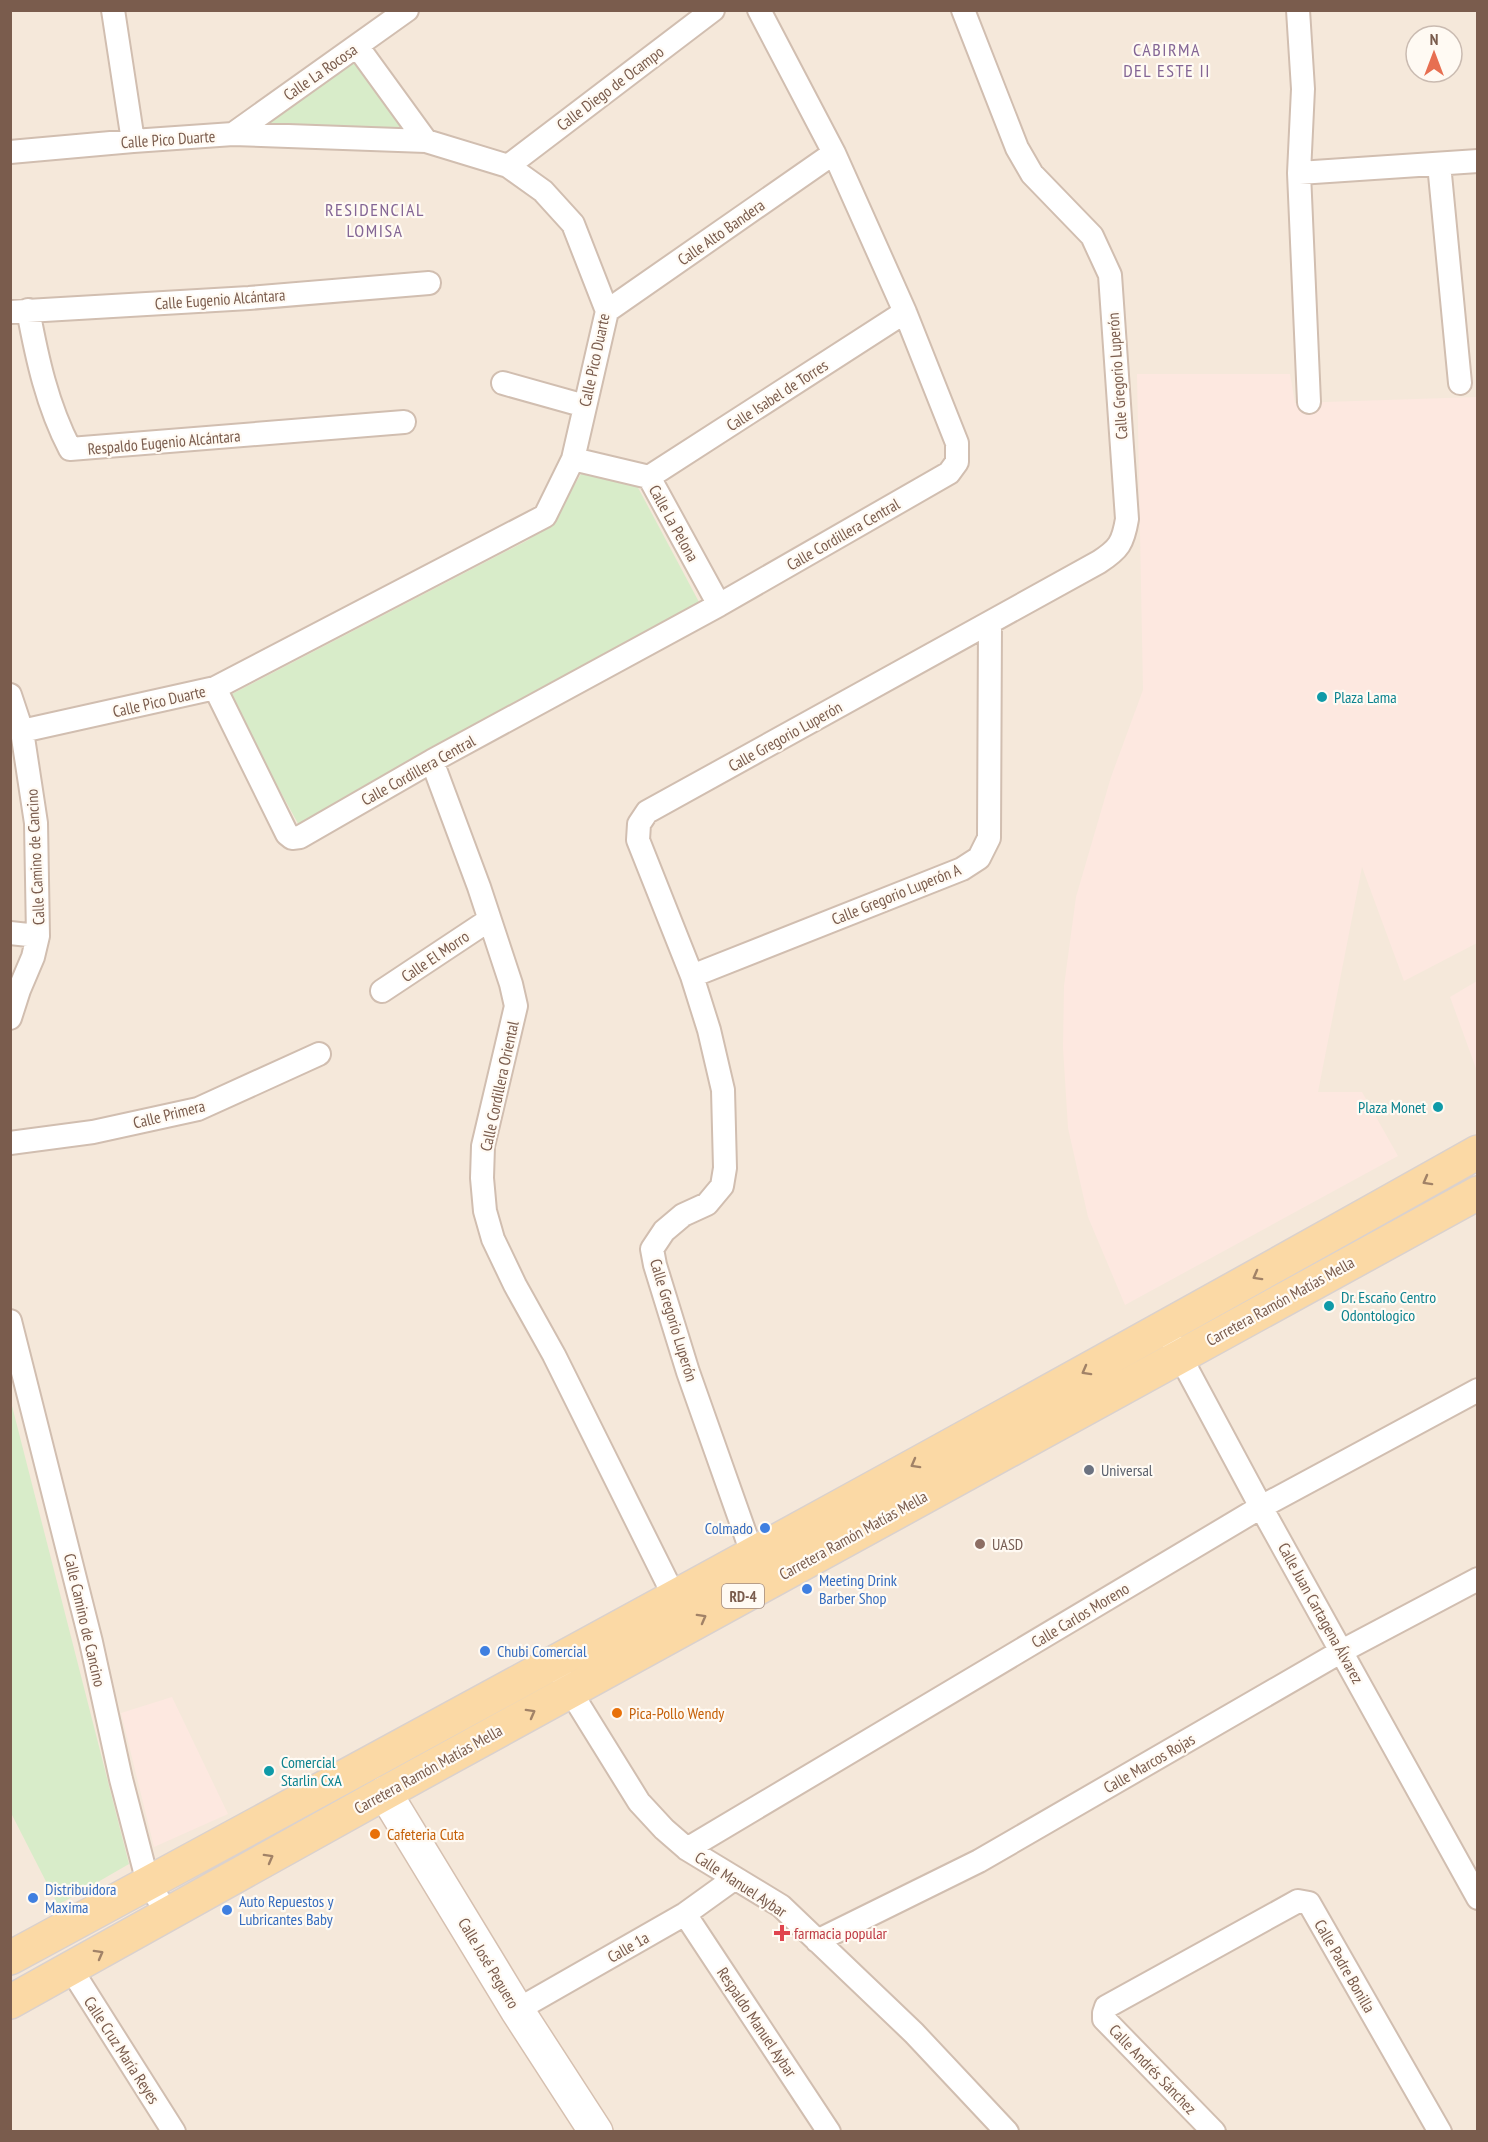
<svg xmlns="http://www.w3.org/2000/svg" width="1488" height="2142" viewBox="0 0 1488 2142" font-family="'PT Sans Narrow',sans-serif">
  <rect width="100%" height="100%" fill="#fdf6ec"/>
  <path fill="#f5e8da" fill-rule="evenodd" d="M11 11H1477V2131H11ZM1416 36H1452V72H1416Z"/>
  <path fill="#fde8e0" d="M1137 374H1290L1295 403 1477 397V943L1404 981 1362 867 1318 1092H1362L1398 1156 1125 1305 1088 1217 1068 1128 1063 1048 1064 986 1076 897 1111 777 1143 690Z
    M1477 981V1071L1450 997Z
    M172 1697 228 1814 154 1847 121 1713Z"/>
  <path fill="#d8ecc9" d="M361 56 416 133 250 130Z
    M581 474 635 482 699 602 301 829 228 696 528 540 553 521Z
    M10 1398 129 1864 58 1905 11 1813Z"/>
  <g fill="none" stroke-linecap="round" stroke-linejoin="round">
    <g stroke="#d1beb0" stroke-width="26">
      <path id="minor" d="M113 10 133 141
        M1298 10 1303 89 1299 173 1309 402
        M357 46 426 141
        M233 134 407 10
        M10 152 133 141 233 134 426 141 508 166 543 191 573 224 607 311 573 459 545 516 215 688 22 731
        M1439 164 1460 383
        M508 166 713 10
        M1299 173 1478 161
        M28 310C37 358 47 405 70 449L404 422
        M607 311 834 153
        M10 312 249 298 429 283
        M503 383 585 406
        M573 459 649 477 719 605
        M649 477 905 312
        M215 688 287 834 292 838 300 837 432 761 719 605 949 473 957 462V443L905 312 834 153 759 10
        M10 695 22 731 36 823 38 936 33 957 19 990 10 1018
        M432 761 479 887 511 984 516 1006 483 1146 482 1178 485 1211 493 1239 515 1285 554 1355 674 1596
        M10 933 38 936
        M692 976 962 869 979 858 989 838 990 624
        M382 991 489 920
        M10 1143 93 1132 198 1109 319 1054
        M10 1321 91 1642 121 1779 148 1883 168 1914
        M1174 1345 1261 1507 1478 1898
        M752 1553 688 1372 655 1265 652 1249 664 1231 683 1215 707 1204 722 1186 725 1168 723 1090 709 1030 692 976 638 840 639 824 647 812 1099 562C1119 549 1123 543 1127 519L1110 275 1092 236 1032 174 1017 148 963 10
        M564 1681 639 1802 664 1829 687 1849 781 1906 914 2033 1007 2132
        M687 1849 1261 1507 1478 1390
        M685 1914 829 2132
        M817 1941 979 1861 1342 1651 1478 1579
        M71 1969 174 2132
        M517 2010 685 1914 735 1878
        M1214 2132 1104 2019V2013L1106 2007 1298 1901 1309 1903 1440 2132"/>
    </g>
    <g stroke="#d6c0b0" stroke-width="36">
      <path id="secondary" d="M385 1793 517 2010 596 2132"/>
    </g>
    <g stroke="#dad1cd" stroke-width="36">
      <path id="primary" d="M10 1958C501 1692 991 1426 1478 1152
        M10 2002 385 1793 1478 1193"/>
    </g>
    <use href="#minor" stroke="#fff" stroke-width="22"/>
    <use href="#secondary" stroke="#fff" stroke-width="33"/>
    <use href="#primary" stroke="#fbd9a5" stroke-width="33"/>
  </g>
  <defs><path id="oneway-chevron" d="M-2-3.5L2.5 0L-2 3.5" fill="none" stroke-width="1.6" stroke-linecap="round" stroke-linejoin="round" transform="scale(1.5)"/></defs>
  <g stroke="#a18267">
    <use href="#oneway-chevron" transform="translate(1427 1181) rotate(151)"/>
    <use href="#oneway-chevron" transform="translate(1257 1276) rotate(151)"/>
    <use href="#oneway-chevron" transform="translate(1086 1371) rotate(151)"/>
    <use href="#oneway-chevron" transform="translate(915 1464) rotate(151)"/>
    <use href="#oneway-chevron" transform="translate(702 1618) rotate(-29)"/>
    <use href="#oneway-chevron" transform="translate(531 1713) rotate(-29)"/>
    <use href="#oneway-chevron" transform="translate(269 1858) rotate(-29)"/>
    <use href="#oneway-chevron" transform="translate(99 1954) rotate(-29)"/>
  </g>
  <g fill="#0f9aa8" stroke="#fffaf3" stroke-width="2">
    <circle cx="1322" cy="697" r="6"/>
    <circle cx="1438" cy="1107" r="6"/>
    <circle cx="1329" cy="1306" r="6"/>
    <circle cx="269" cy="1771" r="6"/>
  </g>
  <circle fill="#6b7280" stroke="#fffaf3" stroke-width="2" cx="1089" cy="1470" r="6"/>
  <g fill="#3f7fe0" stroke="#fffaf3" stroke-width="2">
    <circle cx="765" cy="1528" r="6"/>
    <circle cx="807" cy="1589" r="6"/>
    <circle cx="485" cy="1651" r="6"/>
    <circle cx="33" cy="1898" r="6"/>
    <circle cx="227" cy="1910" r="6"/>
  </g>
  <circle fill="#8d6e63" stroke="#fffaf3" stroke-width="2" cx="980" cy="1544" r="6"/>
  <g fill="#e8710a" stroke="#fffaf3" stroke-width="2">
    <circle cx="617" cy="1713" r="6"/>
    <circle cx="375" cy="1834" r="6"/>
  </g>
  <path fill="#e0444e" stroke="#fffaf3" stroke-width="2" d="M779 1924h6v6h6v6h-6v6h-6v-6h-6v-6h6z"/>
  <g text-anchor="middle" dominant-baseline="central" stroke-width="4.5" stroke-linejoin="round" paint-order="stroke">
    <rect fill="#fffaf3" stroke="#a28b7f" stroke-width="1.5" x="722" y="1584" width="42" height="24" rx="4.5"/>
    <g font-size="15" font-weight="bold" fill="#7a5c4d">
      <text x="743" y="1596">RD-4</text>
    </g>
    <g font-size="16" fill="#7a5c4d" stroke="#fffaf3">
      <text transform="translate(320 72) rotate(-35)">Calle La Rocosa</text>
      <text transform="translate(610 88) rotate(-37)">Calle Diego de Ocampo</text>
      <text transform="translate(168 139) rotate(-4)">Calle Pico Duarte</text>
      <text transform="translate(721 232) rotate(-35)">Calle Alto Bandera</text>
      <text transform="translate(220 299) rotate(-4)">Calle Eugenio Alcántara</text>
      <text transform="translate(594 360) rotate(-78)">Calle Pico Duarte</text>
      <text transform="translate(1117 376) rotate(-94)">Calle Gregorio Luperón</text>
      <text transform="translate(777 395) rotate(-33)">Calle Isabel de Torres</text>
      <text transform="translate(164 442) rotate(-5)">Respaldo Eugenio Alcántara</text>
      <text transform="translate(674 523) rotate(61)">Calle La Pelona</text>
      <text transform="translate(843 534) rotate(-30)">Calle Cordillera Central</text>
      <text transform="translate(159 701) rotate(-13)">Calle Pico Duarte</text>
      <text transform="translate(785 736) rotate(-29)">Calle Gregorio Luperón</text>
      <text transform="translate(418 770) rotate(-29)">Calle Cordillera Central</text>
      <text transform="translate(35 857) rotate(-93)">Calle Camino de Cancino</text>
      <text transform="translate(896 894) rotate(-22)">Calle Gregorio Luperón A</text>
      <text transform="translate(435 956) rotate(-34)">Calle El Morro</text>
      <text transform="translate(499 1086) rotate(-78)">Calle Cordillera Oriental</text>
      <text transform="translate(169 1114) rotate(-14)">Calle Primera</text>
      <text transform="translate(1280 1301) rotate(-29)">Carretera Ramón Matías Mella</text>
      <text transform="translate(674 1320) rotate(73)">Calle Gregorio Luperón</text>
      <text transform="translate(853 1535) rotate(-29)">Carretera Ramón Matías Mella</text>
      <text transform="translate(1321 1613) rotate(61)">Calle Juan Cartagena Álvarez</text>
      <text transform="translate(1080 1615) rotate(-31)">Calle Carlos Moreno</text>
      <text transform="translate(85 1620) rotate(77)">Calle Camino de Cancino</text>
      <text transform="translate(1149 1763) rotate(-30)">Calle Marcos Rojas</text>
      <text transform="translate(428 1769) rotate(-29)">Carretera Ramón Matías Mella</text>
      <text transform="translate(741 1884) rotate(33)">Calle Manuel Aybar</text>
      <text transform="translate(628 1947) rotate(-30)">Calle 1a</text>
      <text transform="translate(489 1963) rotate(59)">Calle José Peguero</text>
      <text transform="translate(1345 1966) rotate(60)">Calle Padre Bonilla</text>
      <text transform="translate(757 2022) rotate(56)">Respaldo Manuel Aybar</text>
      <text transform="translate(122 2050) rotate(57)">Calle Cruz María Reyes</text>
      <text transform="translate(1153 2069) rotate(46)">Calle Andrés Sánchez</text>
    </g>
    <g font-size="16" fill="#0d838f" stroke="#fffaf3" text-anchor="start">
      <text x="1334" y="697">Plaza Lama</text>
      <text x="1426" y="1107" text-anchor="end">Plaza Monet</text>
      <text x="1341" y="1297">Dr. Escaño Centro<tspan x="1341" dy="18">Odontologico</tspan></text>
      <text x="281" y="1762">Comercial<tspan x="281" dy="18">Starlin CxA</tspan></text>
    </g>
    <g font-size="16" fill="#5b616d" stroke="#fffaf3" text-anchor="start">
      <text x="1101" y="1470">Universal</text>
    </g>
    <g font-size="16" fill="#366cbe" stroke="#fffaf3" text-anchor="start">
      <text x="753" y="1528" text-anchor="end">Colmado</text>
      <text x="819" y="1580">Meeting Drink<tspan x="819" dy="18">Barber Shop</tspan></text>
      <text x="497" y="1651">Chubi Comercial</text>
      <text x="45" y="1889">Distribuidora<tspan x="45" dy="18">Maxima</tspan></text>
      <text x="239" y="1901">Auto Repuestos y<tspan x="239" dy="18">Lubricantes Baby</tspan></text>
    </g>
    <g font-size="16" fill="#785e54" stroke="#fffaf3" text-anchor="start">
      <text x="992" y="1544">UASD</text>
    </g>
    <g font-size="16" fill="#c56008" stroke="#fffaf3" text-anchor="start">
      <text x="629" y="1713">Pica-Pollo Wendy</text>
      <text x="387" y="1834">Cafeteria Cuta</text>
    </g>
    <g font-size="16" fill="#be3a42" stroke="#fffaf3" text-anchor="start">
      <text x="794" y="1933">farmacia popular</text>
    </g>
    <g font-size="18" letter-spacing="1.5" fill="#846695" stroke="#fffaf3">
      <text x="1167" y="49">CABIRMA<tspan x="1167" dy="21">DEL ESTE II</tspan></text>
      <text x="375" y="209">RESIDENCIAL<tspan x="375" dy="21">LOMISA</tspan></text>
    </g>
  </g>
  <rect width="1488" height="2142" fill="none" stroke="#7a5c4d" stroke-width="24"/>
  <g transform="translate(1434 54)"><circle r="28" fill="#fffaf3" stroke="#cabbb1" stroke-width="1.5"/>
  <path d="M0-4.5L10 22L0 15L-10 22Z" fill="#e76f51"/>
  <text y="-9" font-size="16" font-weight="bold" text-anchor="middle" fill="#7a5c4d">N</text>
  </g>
</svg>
